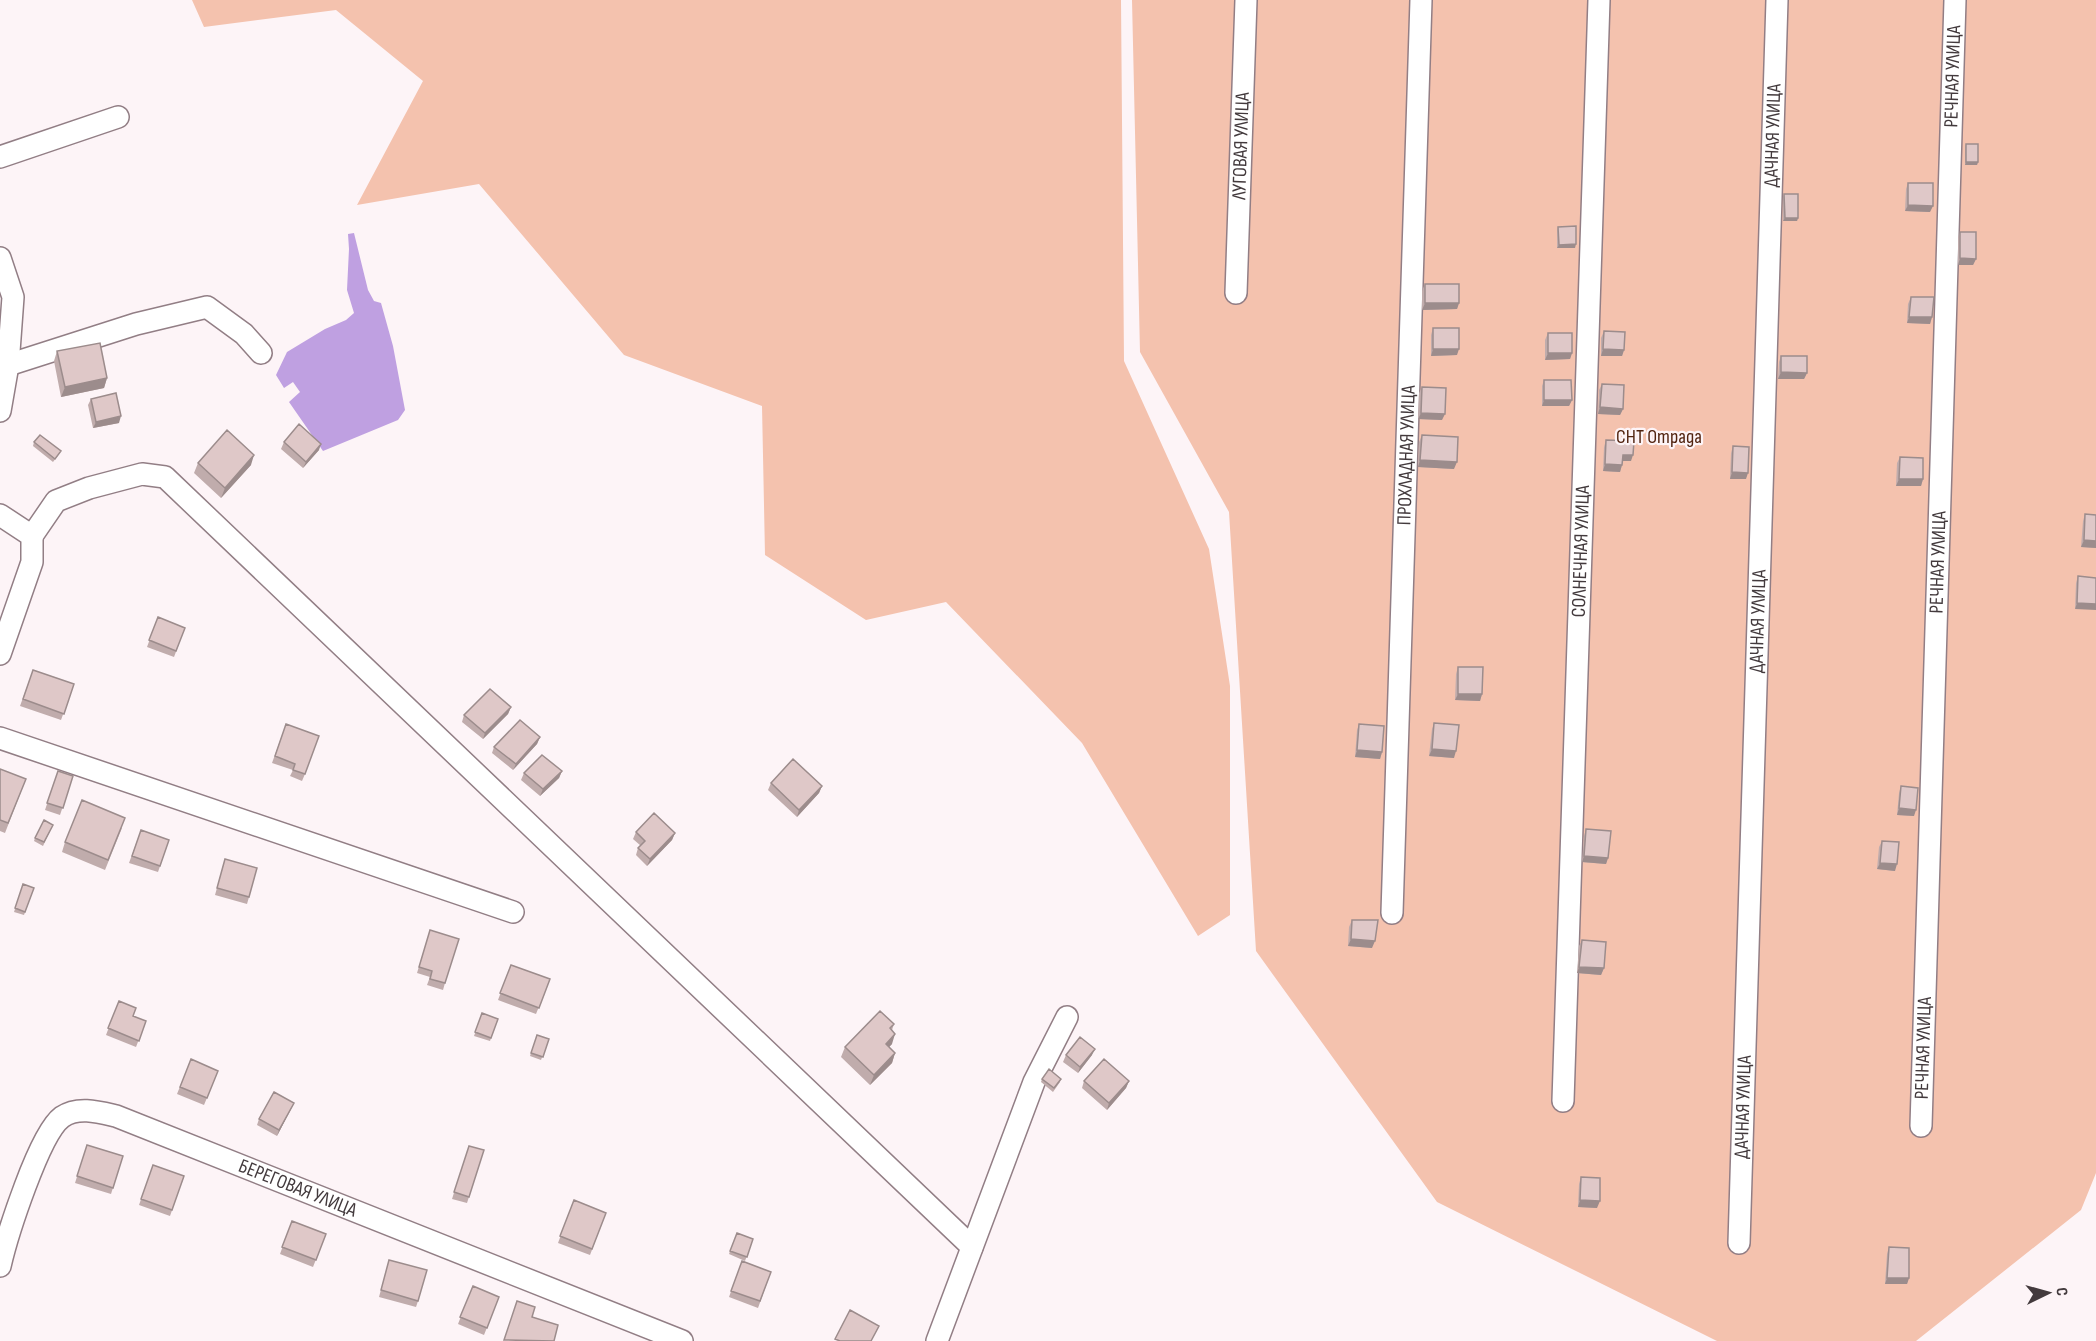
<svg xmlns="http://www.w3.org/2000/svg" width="2096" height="1341" viewBox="0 0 2096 1341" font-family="'Sofia Sans Condensed',sans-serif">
  <rect width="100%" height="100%" fill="#fdf4f7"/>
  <path fill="#f4c2ae" d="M192 0H1121L1124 361 1209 549 1230 686V915L1198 936 1082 743 946 602 866 620 765 555 762 406 624 355 479 184 357 205 423 81 336 10 204 27Z
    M1132 0H2096V1173L2081 1210 1916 1341H1717L1437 1202 1256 951 1229 512 1140 352Z"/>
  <path fill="#bfa0e1" d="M354 233 368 290 374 301 381 303 393 346 405 410 398 420 323 451 289 402 300 392 293 382 284 388 276 375 287 352 325 329 346 320 354 313 347 290 349 249 348 234Z"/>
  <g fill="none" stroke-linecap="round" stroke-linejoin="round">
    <g stroke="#927e85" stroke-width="24">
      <g id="minor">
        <path d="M0 157 118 117"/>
        <path d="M0 258 13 297 8 365 0 411"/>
        <path id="s1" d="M1236 293 1246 0"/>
        <path d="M8 365 136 324 207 307 244 334 261 353"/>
        <path d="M0 515 32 536V562L0 654"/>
        <path d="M32 536 56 501 89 488 142 474 165 477 972 1247"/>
        <path d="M0 738 513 912"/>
        <path id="s2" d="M1392 913 1421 0"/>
        <path id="s3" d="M1563 1101 1599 0"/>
        <path id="s4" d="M1921 1126 1955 0"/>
        <path id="s5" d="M1739 1243 1777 0"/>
        <path id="s6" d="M0 1266C7 1236 39 1134 62 1117 78 1106 99 1112 116 1116L682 1341"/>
        <path d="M937 1341 1034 1082 1067 1017"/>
      </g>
    </g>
    <use href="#minor" stroke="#fff" stroke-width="21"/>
  </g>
  <path fill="#c0acac" d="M1966 144 1978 162 1977 165H1965V147Z
    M1908 183 1930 212 1905 211 1906 189Z
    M1784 194 1798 218 1797 221H1783V197Z
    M1558 227 1575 248H1557V230Z
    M1960 232 1976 259 1973 265H1958V238Z
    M1425 284 1459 303 1457 309 1422 310V291Z
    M1911 297 1932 317 1930 324 1907 323 1908 304Z
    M1433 328 1457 355 1431 356V335Z
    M1604 331 1624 350 1622 356H1601V338Z
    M1548 333 1572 353 1570 359 1545 360V340Z
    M57 351 107 378 104 388 61 397 54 361Z
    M1781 356 1807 373 1804 379H1778L1779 362Z
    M1544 380 1572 400 1569 406H1542V386Z
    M1602 384 1623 409 1620 415 1598 414 1599 390Z
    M1422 387 1442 420 1418 419 1419 393Z
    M91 399 119 423 93 428 88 405Z
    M1422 435 1454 469 1418 467 1419 442Z
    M1606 440 1631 461H1623L1620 472 1603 471 1604 447Z
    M34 442 59 454 53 462 33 446Z
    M284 442 319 450 303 468 281 449Z
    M1733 446 1746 479H1730L1731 453Z
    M1900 457 1923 479 1921 486H1896L1897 463Z
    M198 463 251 465 221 498 194 473Z
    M2085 514 2096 515V548L2081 547 2083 521Z
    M2078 576 2096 578 2075 609 2076 583Z
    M158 617 185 628 174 657 147 647Z
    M1458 667 1482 694 1480 701 1455 700 1456 674Z
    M33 670 74 684 61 720 20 706Z
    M511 707 508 714 483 739 462 722 464 715Z
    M1434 723 1454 758 1429 756 1432 729Z
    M286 724 305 774 302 781 290 776 293 770 272 763Z
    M1359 724 1382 752 1380 759 1355 757 1357 730Z
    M540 737 537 744 513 770 492 753 494 747Z
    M0 769 26 779 5 833 0 831Z
    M58 771 73 776 60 815 45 810Z
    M562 771 559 778 540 796 521 780 524 773Z
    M771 783 822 786 819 793 797 817 768 790Z
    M1901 786 1914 816 1897 815 1899 793Z
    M53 825 43 846 34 841 35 838Z
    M122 828 105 870 62 852 65 842Z
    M1586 829 1608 858 1606 864 1582 862 1584 836Z
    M141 830 169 840 158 872 129 863Z
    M636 832 675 833 672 840 647 866 636 855 638 848 641 846 633 839Z
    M1882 841 1895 871 1877 869 1879 847Z
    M225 859 249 897 247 904 215 895Z
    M23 884 34 888 24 915 14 912Z
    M1352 920 1372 948 1348 946 1349 927Z
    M430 930 445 983 443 990 427 985 430 977 417 973Z
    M1582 940 1604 968 1601 975 1577 973 1579 946Z
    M511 965 550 979 536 1014 498 1000Z
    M119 1001 133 1016 146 1021 136 1047 106 1035Z
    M482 1013 498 1019 490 1041 474 1036Z
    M894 1024 892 1030V1044L889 1047 895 1053 892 1063 870 1085 841 1057 845 1047Z
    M537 1035 549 1039 541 1060 530 1056Z
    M1066 1055H1092L1078 1073 1063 1062Z
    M191 1059 218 1071 204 1105 177 1094Z
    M1042 1079 1060 1082 1053 1092 1041 1082Z
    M1084 1081H1129L1126 1088 1107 1110 1082 1088Z
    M291 1109 277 1136 257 1125 259 1119Z
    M87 1145 123 1156 111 1194 75 1183Z
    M469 1146 484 1150 467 1203 452 1199Z
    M153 1165 184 1176 170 1216 139 1205Z
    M1581 1177 1597 1208 1578 1207 1579 1184Z
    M574 1200 606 1213 590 1255 558 1243Z
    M292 1221 326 1234 313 1267 280 1254Z
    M737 1233 753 1239 745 1261 729 1254Z
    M1889 1247 1909 1278 1907 1284H1885L1887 1254Z
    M389 1260 418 1301 416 1307 379 1297Z
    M742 1261 771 1272 758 1308 729 1297Z
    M473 1286 499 1297 484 1335 458 1324Z"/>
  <path fill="#9c8c8c" d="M1966 162H1978L1977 165H1965Z
    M1908 205 1933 206 1930 212 1905 211Z
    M1785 218H1798L1797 221H1783Z
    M1576 244 1575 248H1557L1559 245Z
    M1960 258 1976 259 1973 265H1958Z
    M1425 303H1459L1457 309 1422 310Z
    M1909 317H1932L1930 324 1907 323Z
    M1433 349H1459L1457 355 1431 356Z
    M1603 349 1624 350 1622 356H1601Z
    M1548 353H1572L1570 359 1545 360Z
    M1781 372 1807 373 1804 379H1778Z
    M107 378 104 388 61 397 65 387Z
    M1544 400H1572L1569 406H1542Z
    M1600 407 1623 409 1620 415 1598 414Z
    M1421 413 1445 414 1442 420 1418 419Z
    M121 416 119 423 93 428 96 422Z
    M321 444 319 450 303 468 306 462Z
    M254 455 251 465 221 498 225 488Z
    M1623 455H1633L1631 461H1620Z
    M1420 460 1457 462 1454 469 1418 467Z
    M1605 464 1622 465 1620 472 1603 471Z
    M1732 472 1748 473 1746 479H1730Z
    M1899 479H1923L1921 486H1896Z
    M2084 540 2096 541V548L2081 547Z
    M2077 603 2096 604V610L2075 609Z
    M1458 694H1482L1480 701 1455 700Z
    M511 707 508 714 483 739 485 733Z
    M540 737 537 744 513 770 516 764Z
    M1432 749 1456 751 1454 758 1429 756Z
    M1357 750 1382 752 1380 759 1355 757Z
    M562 771 559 778 540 796 543 789Z
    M822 786 819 793 797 817 799 810Z
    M1899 808 1916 810 1914 816 1897 815Z
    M675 833 672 840 647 866 650 859Z
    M1584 856 1608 858 1606 864 1582 862Z
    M1880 863 1897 864 1895 871 1877 869Z
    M1351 939 1375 941 1372 948 1348 946Z
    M1579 967 1604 968 1601 975 1577 973Z
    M895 1034 892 1044 882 1054 886 1044Z
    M1095 1049 1092 1055 1078 1073 1080 1067Z
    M895 1053 892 1063 870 1085 874 1075Z
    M1129 1081 1126 1088 1107 1110 1109 1103Z
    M294 1103 291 1109 277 1136 279 1130Z
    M1580 1200 1600 1201 1597 1208 1578 1207Z
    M1887 1278H1909L1907 1284H1885Z"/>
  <path fill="#dfc8c8" stroke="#9c8c8c" stroke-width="1.5" d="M1966 144H1978V162H1966Z
    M1908 183H1933V206L1908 205Z
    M1784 194H1798V218H1785Z
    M1576 226V244L1559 245 1558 227Z
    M1960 232H1976V259L1960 258Z
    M1425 284H1459V303H1425Z
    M1911 297H1934L1932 317H1909Z
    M1433 328H1459V349H1433Z
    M1604 331 1625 332 1624 350 1603 349Z
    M1548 333H1572V353H1548Z
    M100 343 107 378 65 387 57 351Z
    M1781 356H1807V373L1781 372Z
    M1544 380H1571L1572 400H1544Z
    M1602 384 1624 385 1623 409 1600 407Z
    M1422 387 1446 388 1445 414 1421 413Z
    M116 393 121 416 96 422 91 399Z
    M299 424 321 444 306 462 284 442Z
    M227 430 254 455 225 488 198 463Z
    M40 435 61 451 55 459 34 442Z
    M1422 435 1458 437 1457 462 1420 460Z
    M1606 440 1634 441 1633 455H1623L1622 465 1605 464Z
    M1733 446 1749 447 1748 473 1732 472Z
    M1900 457 1923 458V479H1899Z
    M2085 514 2096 515V541L2084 540Z
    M2078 576 2096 578V604L2077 603Z
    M158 617 185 628 176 651 149 640Z
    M1458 667H1483L1482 694H1458Z
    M33 670 74 684 64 714 23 699Z
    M490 689 511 707 485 733 464 715Z
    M520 720 540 737 516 764 494 747Z
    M1434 723 1459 725 1456 751 1432 749Z
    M286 724 319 736 305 774 293 770 295 764 275 756Z
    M1359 724 1384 726 1382 752 1357 750Z
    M542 755 562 771 543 789 524 773Z
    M793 759 822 786 799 810 771 783Z
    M0 769 26 779 8 823 0 820Z
    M58 771 73 776 63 808 47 803Z
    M1901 786 1918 788 1916 810 1899 808Z
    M82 800 125 818 108 860 65 842Z
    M654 813 675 833 650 859 638 848 645 841 636 832Z
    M44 820 53 825 44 842 35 838Z
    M1586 829 1611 831 1608 858 1584 856Z
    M141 830 169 840 160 866 132 856Z
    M1882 841 1899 842 1897 864 1880 863Z
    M225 859 257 868 249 897 217 888Z
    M23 884 34 888 25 912 15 908Z
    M1352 920H1378L1375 941 1351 939Z
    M430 930 459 939 445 983 430 979 432 971 419 967Z
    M1582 940 1606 942 1604 968 1579 967Z
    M511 965 550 979 539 1008 500 993Z
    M119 1001 136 1008 133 1016 146 1021 139 1041 108 1028Z
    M880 1011 894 1024 890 1028 895 1034 886 1044 895 1053 874 1075 845 1047Z
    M482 1013 498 1019 491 1038 475 1032Z
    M537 1035 549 1039 543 1057 531 1053Z
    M1080 1037 1095 1049 1080 1067 1066 1055Z
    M191 1059 218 1071 207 1098 180 1087Z
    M1104 1059 1129 1081 1109 1103 1084 1081Z
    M1049 1069 1061 1079 1054 1088 1042 1079Z
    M274 1092 294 1103 279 1130 259 1119Z
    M87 1145 123 1156 113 1188 77 1176Z
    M469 1146 484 1150 469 1197 454 1192Z
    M153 1165 184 1176 172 1210 141 1199Z
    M1581 1177 1600 1178V1201L1580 1200Z
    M574 1200 606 1213 592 1249 560 1236Z
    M292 1221 326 1234 316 1260 282 1247Z
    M737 1233 753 1239 747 1257 730 1251Z
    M1889 1247 1909 1248V1278H1887Z
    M389 1260 427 1270 418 1301 381 1290Z
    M742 1261 771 1272 760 1301 731 1291Z
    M473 1286 499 1297 487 1328 460 1317Z
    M517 1301 535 1307 532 1317 558 1325 554 1341 504 1340Z
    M850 1310 879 1326 871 1341H840L835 1339Z"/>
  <g text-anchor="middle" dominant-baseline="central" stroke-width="4.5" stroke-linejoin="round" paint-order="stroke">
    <g font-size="20" fill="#433a3d" stroke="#fdf4f7">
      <text stroke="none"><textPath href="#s4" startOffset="1050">РЕЧНАЯ УЛИЦА</textPath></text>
      <text stroke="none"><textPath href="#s5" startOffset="1108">ДАЧНАЯ УЛИЦА</textPath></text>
      <text stroke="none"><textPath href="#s1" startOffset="147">ЛУГОВАЯ УЛИЦА</textPath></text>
      <text stroke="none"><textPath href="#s2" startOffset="458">ПРОХЛАДНАЯ УЛИЦА</textPath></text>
      <text stroke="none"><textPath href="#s3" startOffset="550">СОЛНЕЧНАЯ УЛИЦА</textPath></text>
      <text stroke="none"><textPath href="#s4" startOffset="564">РЕЧНАЯ УЛИЦА</textPath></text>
      <text stroke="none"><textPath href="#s5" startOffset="622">ДАЧНАЯ УЛИЦА</textPath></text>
      <text stroke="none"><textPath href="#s4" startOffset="78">РЕЧНАЯ УЛИЦА</textPath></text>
      <text stroke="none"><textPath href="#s5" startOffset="136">ДАЧНАЯ УЛИЦА</textPath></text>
      <text stroke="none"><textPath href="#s6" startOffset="414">БЕРЕГОВАЯ УЛИЦА</textPath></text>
    </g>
    <g font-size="20" fill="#51230f" stroke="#fdf4f7">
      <text x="1659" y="437">СНТ Отрада</text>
    </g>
  </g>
  <g transform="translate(2048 1293) rotate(85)" stroke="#fdf4f7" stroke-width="4.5" paint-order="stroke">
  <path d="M0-4.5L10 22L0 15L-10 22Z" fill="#433a3d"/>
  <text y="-9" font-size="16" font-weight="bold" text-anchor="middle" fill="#433a3d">С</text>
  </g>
</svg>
